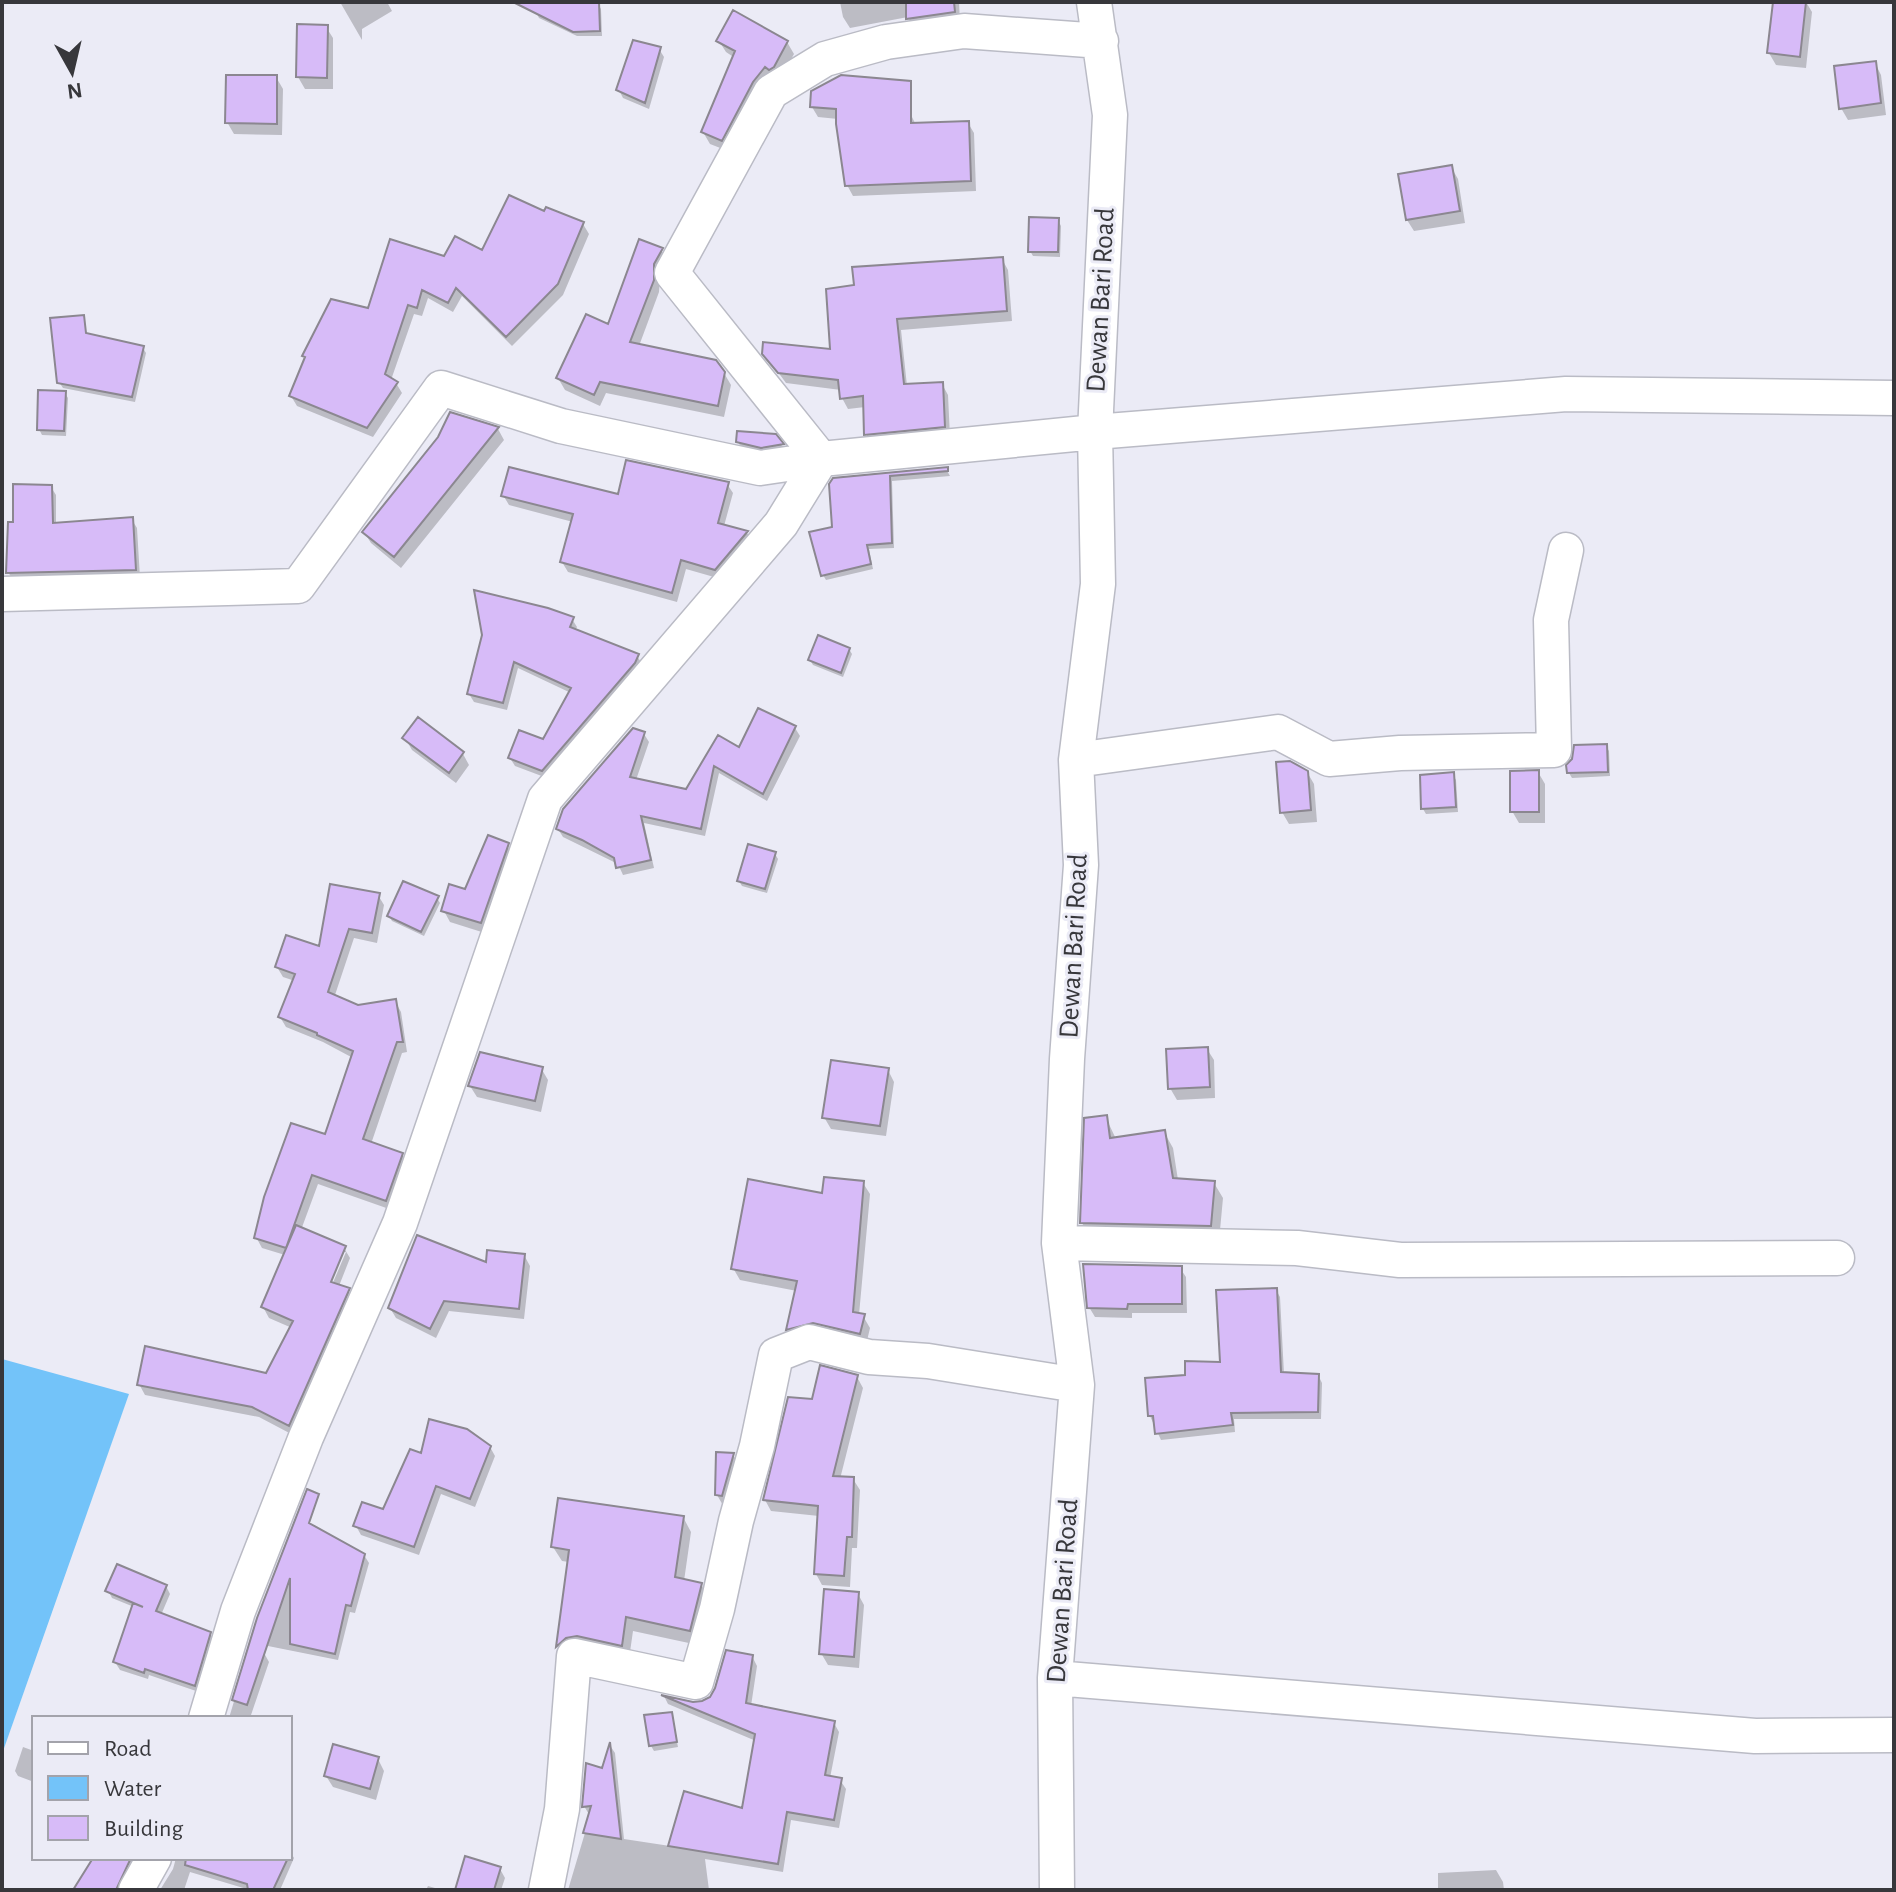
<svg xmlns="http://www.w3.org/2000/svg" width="1896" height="1892" viewBox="0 0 1896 1892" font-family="'Alegreya Sans',sans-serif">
  <rect width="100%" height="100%" fill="#ebebf6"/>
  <path fill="#73c3f9" d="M2 1359 129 1394 2 1754Z"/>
  <path fill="#0003" fill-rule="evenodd" d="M340 2H387L392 11 362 29V40Z
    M541 2 598 4 601 9 602 36H577L539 18 536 12Z
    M840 2H959L960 23 915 29 908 17 850 28 843 17Z
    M1775 2H1806L1812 12 1806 68 1776 65 1769 53Z
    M326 27 333 38V89H305L298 77Z
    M719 41 787 42 794 54 780 79 728 151 710 144 703 132 735 58 726 52Z
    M659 49 664 57 649 109 623 98 619 90Z
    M1875 63 1881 75 1886 115 1848 120 1841 108Z
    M276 77 283 89 282 135 234 134 227 122Z
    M812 107 909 111 916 125 968 123 974 133 976 191 853 196 847 185 838 119 818 117Z
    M1451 167 1458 179 1465 223 1414 231 1407 220Z
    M1058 220 1061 226 1060 257 1033 256 1030 251Z
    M583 224 589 234 563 295 512 346 462 296 453 312 428 298 422 316 414 314 391 380 396 383 402 393 373 437 297 406 291 396 370 311 445 258 483 253Z
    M661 250 668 261 660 277 659 292 639 346 724 373 731 385 724 417 606 393 600 406 565 390 558 378 609 326Z
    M1002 259 1008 270 1012 321 901 330 907 386 942 384 948 395 950 437 872 445 866 434 865 407 848 409 842 398 841 390 786 383 764 353 832 352Z
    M83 317 87 336 143 348 146 353 135 402 63 388 59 382Z
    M65 393 68 398 66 436 42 435 39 429Z
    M451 414 498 429 504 440 401 568 371 543 364 532 440 438Z
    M775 436 784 449 765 452 741 447 738 442Z
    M946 469 950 476 892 481 894 548 869 549 873 569 826 580 823 575 834 529V480Z
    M727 484 733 493 724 526 747 533 753 542 721 579 686 569 677 602 568 572 562 562 573 522 509 505 503 495 619 497Z
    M51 487 56 495V524L132 520 137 528 140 578 13 580 8 572 15 524Z
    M572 619 577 627 575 631 637 656 642 664 547 778 515 766 510 758 544 742 571 693 518 668 507 710 474 702 469 694Z
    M849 649 852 654 843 677 813 665 810 660Z
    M795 728 800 736 767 801 719 773 705 836 644 823 654 868 623 875 618 864 563 837 558 829 644 734 649 742 636 780 687 791 719 738 740 750Z
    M405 738 463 754 469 765 456 783 412 750Z
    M1606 746 1609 751 1610 776 1572 778 1569 773Z
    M1307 772 1314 784 1317 822 1289 824 1282 812Z
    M1538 772 1545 784V823H1519L1512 811Z
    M1453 775 1456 780 1458 812 1426 814 1423 809Z
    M507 845 514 857 488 934 450 922 444 911 466 892Z
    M775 854 778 859 767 893 742 886 739 881Z
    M378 895 384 905 377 943 354 938 335 995 357 1007 395 1001 401 1012 407 1052 402 1053 371 1144 402 1154 408 1165 392 1210 318 1184 301 1230 344 1248 350 1258 339 1286 348 1290 354 1300 295 1436 259 1417 145 1395 139 1384 268 1375 292 1328 269 1318 263 1307 285 1255 262 1248 256 1237 326 1137 353 1058 323 1042 286 1027 280 1017 295 981 283 977 277 967 320 948ZM341 1252H346L329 1292 325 1290Z
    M437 898 440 903 424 936 392 921 389 916Z
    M1207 1049 1214 1060 1215 1098 1177 1100 1170 1088Z
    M541 1068 548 1080 541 1112 477 1097 470 1086Z
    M888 1070 894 1082 886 1136 831 1129 824 1117Z
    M1106 1118 1116 1139 1164 1132 1173 1148 1178 1180 1214 1183 1223 1198 1219 1241 1091 1239 1082 1223Z
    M863 1183 870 1194 859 1315 863 1316 870 1328 866 1345 795 1340 788 1329 797 1291 740 1280 733 1268 824 1195Z
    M524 1255 530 1266 524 1319 449 1311 436 1338 396 1318 390 1308 487 1264Z
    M1180 1268 1186 1277 1187 1313H1132V1318L1095 1317 1089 1307Z
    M1276 1290 1280 1297 1284 1374 1318 1375 1322 1383 1321 1419H1234L1235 1432 1161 1440 1150 1416 1187 1377 1222 1364Z
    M857 1377 863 1388 840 1479H853L860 1490 857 1548H852L850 1587 822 1585 816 1574 819 1516 771 1511 765 1500Z
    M490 1447 495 1456 475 1507 441 1494 419 1555 361 1535 356 1526 384 1512 422 1456Z
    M733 1455 740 1466 724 1507 717 1495Z
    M683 1517 691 1532 684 1581 701 1584 709 1599 698 1645 633 1631 629 1659 565 1660 558 1647 569 1562 562 1561 553 1547Z
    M298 1519 364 1555 369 1563 355 1613 350 1612 338 1660 258 1644Z
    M166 1586 170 1594 161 1615 210 1633 214 1641 199 1692 149 1675 148 1679 120 1670 115 1662 134 1607 112 1598 108 1590Z
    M858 1594 864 1605 859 1668 828 1665 821 1653Z
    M250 1648 264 1653 269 1662 250 1718H229Z
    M752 1656 757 1666 751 1706 834 1723 839 1732 830 1778 840 1780 846 1789 839 1828 791 1820 783 1872 705 1859 709 1890H568L590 1816 584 1806 604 1770 611 1747 615 1753 624 1839 670 1846 744 1810 756 1741 668 1704 665 1698 692 1704 703 1703 711 1698Z
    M671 1714 678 1747 654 1751 651 1746Z
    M23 1747 34 1751V1782L18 1776 15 1771Z
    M378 1759 384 1771 376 1800 333 1787 326 1776Z
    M290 1851 294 1858 280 1890H250L190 1872 184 1890H160L173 1869 176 1858H290Z
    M106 1858H138L121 1890H75Z
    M500 1869 505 1878 501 1890H457Z
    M1496 1870 1503 1882 1504 1890H1438V1873Z
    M428 1886 442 1890H426Z"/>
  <path fill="#d7bbf8" stroke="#8b8790" stroke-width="2" d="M513 2H599L600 31 573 32Z
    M906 2H954L955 12 906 19Z
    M1773 2H1806L1800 57 1767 53Z
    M733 10 788 41 774 67 769 70 765 67 753 82 722 141 701 132 735 51 716 41Z
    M297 24 328 25 327 78 296 77Z
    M633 40 661 47 645 103 616 90Z
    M1876 61 1881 103 1839 109 1834 66Z
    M226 75H277V124L225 123Z
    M841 75 911 81V123L969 121 971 181 845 186 836 124V109L810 107 811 91Z
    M1452 165 1460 211 1406 220 1398 174Z
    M509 195 544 211 546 207 584 222 558 284 506 337 456 288 448 303 422 290 417 308 408 305 385 374 398 382 367 428 289 396 305 357 302 356 331 299 368 308 390 239 444 256 455 236 482 250Z
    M1029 217 1059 218 1058 252H1028Z
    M639 239 663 248 654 264V280L630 342 716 360 725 372 718 406 600 382 594 395 556 378 586 314 608 324Z
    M1003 257 1007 311 897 319 904 384 943 382 945 427 864 435 863 396 840 399 838 380 778 373 762 354 763 342 830 349 826 289 854 285 852 267Z
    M84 315 86 333 144 346 132 397 57 383 50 318Z
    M38 390 66 391 64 431 37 430Z
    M450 412 499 427 394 557 362 532 438 437Z
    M737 431 776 434 784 444 761 448 736 442Z
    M626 460 729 482 718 523 748 531 715 570 681 560 672 593 560 562 573 514 501 496 509 467 618 494Z
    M948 467V471L890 476 892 543 867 545 871 564 821 576 809 532 832 527 829 484 833 478Z
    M13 484 52 485 53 523 133 517 136 570 6 573 8 522H13Z
    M474 590 548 608 574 617 570 627 639 654 635 663 542 771 508 758 519 730 543 739 571 688 514 662 503 703 467 694 482 635Z
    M818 635 850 648 841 673 808 660Z
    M758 708 796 726 763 794 714 766 701 829 641 816 651 860 616 868 614 858 582 840 556 829 563 809 633 728 645 732 630 777 686 789 718 735 739 747Z
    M418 717 464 752 449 773 402 738Z
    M1607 744 1608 772 1567 773 1566 765 1572 759 1574 745Z
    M1290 761 1308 771 1311 810 1280 813 1276 762Z
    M1539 770V812H1510V771Z
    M1454 772 1456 807 1421 809 1420 775Z
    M488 835 509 843 481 923 441 911 449 884 465 889Z
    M748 844 776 852 765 889 737 881Z
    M403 881 439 896 421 932 387 916Z
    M330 884 380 893 372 933 349 929 328 992 358 1005 396 999 403 1042H397L363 1139 403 1153 386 1201 312 1175 286 1248 254 1238 264 1197 291 1123 325 1134 353 1051 317 1035V1033L278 1017 295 974 275 967 286 935 319 946Z
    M1208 1047 1210 1087 1168 1089 1166 1049Z
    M480 1052 543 1067 535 1101 468 1086Z
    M831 1060 889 1068 880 1126 822 1118Z
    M1107 1115 1110 1138 1165 1130 1173 1178 1215 1181 1211 1226 1080 1223 1084 1118Z
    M824 1177 864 1181 853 1312 865 1314 860 1334 813 1323 786 1330 797 1281 731 1269 748 1179 822 1193Z
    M296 1225 346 1246 331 1282 350 1288 289 1426 252 1407 137 1385 145 1346 266 1373 293 1321 261 1307Z
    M417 1235 486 1262 487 1250 525 1254 519 1309 444 1301 430 1329 388 1308Z
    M1083 1264 1182 1266V1304H1128L1127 1309 1087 1308Z
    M1277 1288 1281 1372 1319 1374 1318 1412 1231 1413 1233 1425 1155 1434 1153 1416H1148L1145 1378 1185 1375V1361L1220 1362 1216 1290Z
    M820 1365 858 1375 833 1476 854 1477 852 1537H847L844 1576 814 1574 818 1506 763 1500 788 1397 812 1399Z
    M429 1419 467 1429 491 1446 470 1499 436 1486 414 1547 353 1526 362 1502 383 1509 410 1449 421 1453Z
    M716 1452 734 1453 722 1496 715 1495Z
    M307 1489 319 1494 309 1523 365 1554 351 1606 346 1605 335 1654 290 1644V1578L247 1705 232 1700 257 1618Z
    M558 1498 684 1516 675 1577 702 1583 690 1631 626 1617 622 1646 577 1636 566 1638 556 1647 569 1550 551 1547Z
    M117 1564 167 1585 156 1611 211 1632 195 1686 145 1669 144 1673 113 1662 133 1603 143 1607 105 1591Z
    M824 1589 859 1592 854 1657 819 1654Z
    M726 1650 753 1655 746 1703 835 1721 825 1775 842 1778 834 1820 787 1812 778 1864 668 1846 684 1791 742 1808 755 1734 661 1695 693 1702 702 1701 710 1697 715 1688Z
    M672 1712 677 1742 649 1746 644 1715Z
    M610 1742 621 1839 583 1833 591 1806 582 1807 586 1763 602 1768Z
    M333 1744 379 1757 370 1789 324 1776Z
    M465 1856 501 1867 494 1890H455Z
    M93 1858H131L116 1890H73Z
    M186 1858H288L273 1890H248L247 1884 185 1865Z"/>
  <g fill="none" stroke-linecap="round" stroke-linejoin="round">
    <g stroke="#babbc5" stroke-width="37">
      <path id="minor" d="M821 459 672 273 771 92 825 59 886 42 964 31 1101 41
        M2 594 298 586 441 388 561 426 760 468 821 459
        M1076 760 1278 732 1329 759 1400 753 1554 750 1551 620 1566 550
        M1059 1243 1297 1248 1400 1260 1837 1258
        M1055 1678 1755 1736 1894 1735
        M206 1718 238 1611 306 1437 400 1223 545 799 781 524 821 459 1095 432 1566 394 1894 398
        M136 1890 154 1858
        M546 1890 562 1809 574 1656 696 1682 717 1609 736 1521 757 1446 776 1355 809 1342 869 1357 928 1361 1077 1385
        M1057 1890 1055 1678 1077 1385 1059 1243 1067 1059 1081 865 1076 760 1098 584 1095 432 1110 115 1094 2"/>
    </g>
    <use href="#minor" stroke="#fff" stroke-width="34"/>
  </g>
  <g text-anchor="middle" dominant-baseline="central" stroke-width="6" stroke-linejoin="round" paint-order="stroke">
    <g font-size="28" fill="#37373b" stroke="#ebebf6">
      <text transform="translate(1101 300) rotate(-87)">Dewan Bari Road</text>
      <text transform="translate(1074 946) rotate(-87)">Dewan Bari Road</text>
      <text transform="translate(1063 1591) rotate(-86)">Dewan Bari Road</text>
    </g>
  </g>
  <rect width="1896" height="1892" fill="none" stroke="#37373b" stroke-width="8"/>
  <rect x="32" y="1716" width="260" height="144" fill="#ebebf6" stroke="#a3a3ab" stroke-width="2"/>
  <rect x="48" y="1742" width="40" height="12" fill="#ffffff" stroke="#a3a3ab" stroke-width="2"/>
  <text x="104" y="1756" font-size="24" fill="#37373b">Road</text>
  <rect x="48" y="1776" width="40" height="24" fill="#73c3f9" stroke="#a3a3ab" stroke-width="2"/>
  <text x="104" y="1796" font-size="24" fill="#37373b">Water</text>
  <rect x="48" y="1816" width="40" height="24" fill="#d7bbf8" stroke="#a3a3ab" stroke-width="2"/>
  <text x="104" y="1836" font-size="24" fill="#37373b">Building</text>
  <g transform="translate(72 72) rotate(172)" stroke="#ebebf6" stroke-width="6" paint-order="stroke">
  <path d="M0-6L14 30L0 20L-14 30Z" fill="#37373b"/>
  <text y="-12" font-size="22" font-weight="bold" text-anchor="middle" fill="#37373b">N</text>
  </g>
</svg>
